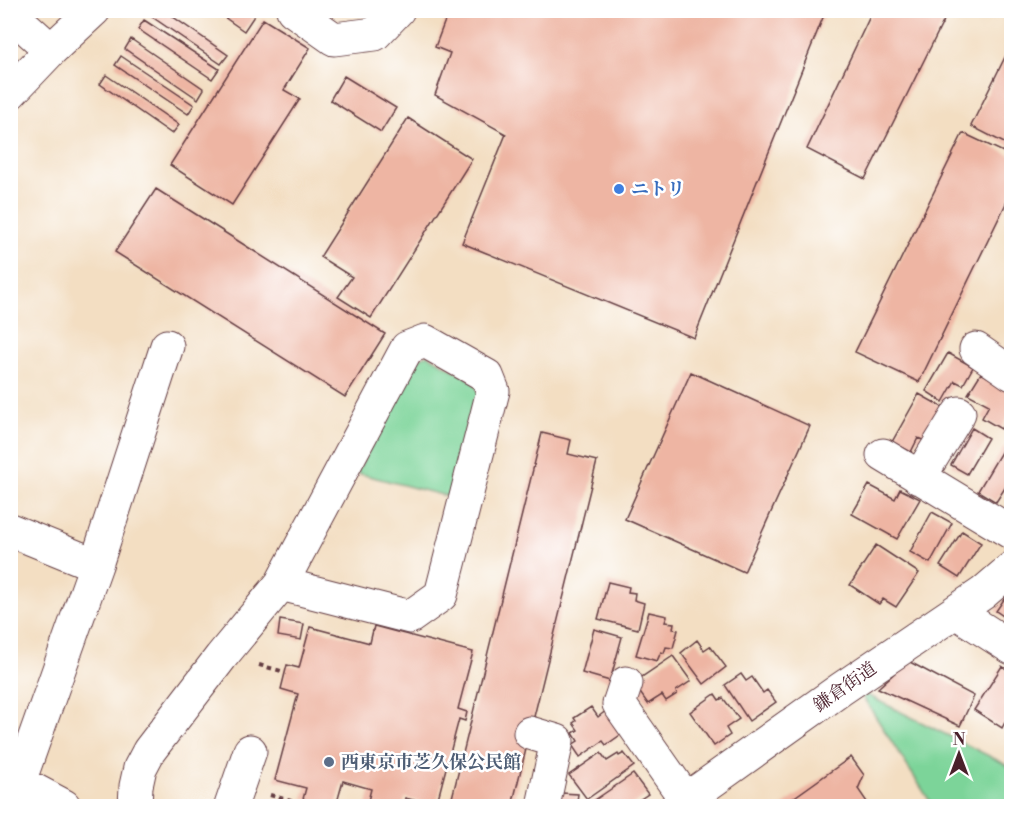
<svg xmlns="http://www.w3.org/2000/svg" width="1022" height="817" viewBox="0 0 1022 817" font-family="'Libre Bodoni','Noto Serif JP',serif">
  <rect width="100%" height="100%" fill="#fff"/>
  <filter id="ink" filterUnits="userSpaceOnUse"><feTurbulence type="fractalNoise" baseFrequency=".0167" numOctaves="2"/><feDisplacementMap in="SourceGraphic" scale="12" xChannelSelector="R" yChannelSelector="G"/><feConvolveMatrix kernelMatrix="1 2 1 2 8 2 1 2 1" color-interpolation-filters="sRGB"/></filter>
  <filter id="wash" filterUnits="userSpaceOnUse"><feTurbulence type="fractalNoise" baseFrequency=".008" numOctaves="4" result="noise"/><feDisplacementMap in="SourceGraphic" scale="24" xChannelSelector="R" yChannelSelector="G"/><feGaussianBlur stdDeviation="1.35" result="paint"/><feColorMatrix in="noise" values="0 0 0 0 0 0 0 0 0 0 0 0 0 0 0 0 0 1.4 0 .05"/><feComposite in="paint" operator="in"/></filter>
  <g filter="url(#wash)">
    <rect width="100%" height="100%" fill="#f3dec2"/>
    <path fill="#7cd499" stroke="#637a62" stroke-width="1.5" d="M428 355 474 382 480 397 454 498 357 473 414 360Z
      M859 691 1011 767V801L1004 806H933Z"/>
    <g id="blocks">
      <path fill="#eeb5a3" d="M142 10H163L228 55 221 64Z
        M214 10H258L244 31Z
        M449 10H460L466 13 468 10H503L509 13 510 10H826L694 338 462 243 506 134 435 95 450 53 435 47Z
        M873 10H949L865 179 807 149Z
        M263 19 310 48 284 90 300 99 232 205 170 165Z
        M144 20 219 69 212 79 138 29Z
        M131 39 204 89 198 99 125 49Z
        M1012 43V147L971 126Z
        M121 56 194 105 188 114 115 65Z
        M106 75 179 125 172 134 100 84Z
        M344 76 396 108 381 132 330 100Z
        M408 118 472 159 371 318 338 297 352 277 320 257Z
        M963 133 1012 156V191L919 382 855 352Z
        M156 189 385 334 345 397 115 252Z
        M948 353 973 367 963 385 955 381 943 402 926 391Z
        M691 372 810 426 744 572 625 519Z
        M981 373 1012 391V411L1001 429 982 418 989 405 968 394Z
        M919 394 944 408 925 441 918 438 911 452 892 442Z
        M972 428 988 438 967 474 951 465Z
        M542 433 571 440 568 454 597 461 512 806H501L482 802 480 806H450Z
        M1004 447 1012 452V477L996 502 978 491Z
        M869 485 895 499 900 489 920 499 897 539 852 514Z
        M932 512 952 523 930 563 910 552Z
        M962 531 981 543 959 578 940 566Z
        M876 545 919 573 896 607 883 599 879 604 850 585Z
        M608 582 629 587 628 592 635 593 634 600 644 603 638 629 598 619Z
        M1009 592 1012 594V622L996 611Z
        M649 612 667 616 665 622 674 623 673 629 678 630 673 648 666 647 664 653 661 652 657 661 636 655Z
        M280 620 304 624 301 640 278 636Z
        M374 626 473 652 458 709 467 712 465 721 459 719 436 806 405 798 403 806H372L367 805 371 789 343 781 336 806H330L303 799 306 788 275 780 298 694 281 689 287 665 299 668 310 627 370 643Z
        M594 629 622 637 610 681 582 673Z
        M697 640 704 650 710 646 726 667 704 684 681 653Z
        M673 656 691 681 676 691 677 694 666 701 662 695 648 704 636 687 642 683 639 679Z
        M908 661 974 696 960 726 878 688Z
        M1002 666 1012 673V709L1002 728 974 710Z
        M741 674 746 681 752 677 763 693 767 690 776 702 749 721 725 685Z
        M715 694 719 700 723 698 739 719 726 728 730 735 714 746 690 712Z
        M591 707 598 717 607 710 623 733 606 745 603 741 580 757 572 745 578 741 573 733 578 730 573 723 576 721 574 718Z
        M601 753 607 761 618 754 619 756 624 753 634 766 587 799 569 775Z
        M851 757 864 775 858 789 869 805 866 806H782Z
        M633 774 648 794 630 806H591L589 804Z
        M561 793 578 794 577 801H582V806H560Z"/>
    </g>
  </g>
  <g filter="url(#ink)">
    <use href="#blocks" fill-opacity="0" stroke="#633c42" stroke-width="1.5"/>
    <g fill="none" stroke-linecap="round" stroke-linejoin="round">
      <g stroke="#633c42" stroke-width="35">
        <path id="minor" d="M293 10 334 39 375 34 398 10
          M10 13 51 50
          M10 93 51 50 94 10
          M976 349 1012 374
          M883 455 1012 533
          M919 478 959 413
          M10 530 96 565
          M956 612 1012 648
          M626 683 619 704 687 801
          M530 733 557 741 543 806
          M64 806 19 782 96 565 167 346
          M135 806 136 786 140 768 149 751 221 657 281 584 407 348 425 341 487 376 493 391 441 595 410 617 281 584
          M231 806 250 751
          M677 806 841 689 983 593 1012 568"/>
      </g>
      <path stroke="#633c42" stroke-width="4" stroke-dasharray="4.5 4.5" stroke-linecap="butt" d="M259 665 285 672
        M270 795 309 806"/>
      <use href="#minor" stroke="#fff" stroke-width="33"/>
    </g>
  </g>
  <circle fill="#3f7fe0" stroke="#fff" stroke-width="2" cx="619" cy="189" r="6"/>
  <circle fill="#5c6f8a" stroke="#fff" stroke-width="2" cx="329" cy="762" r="6"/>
  <g text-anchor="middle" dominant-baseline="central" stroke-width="5" stroke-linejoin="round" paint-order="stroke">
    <g font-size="18" font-weight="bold" fill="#366cbe" stroke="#fff" text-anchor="start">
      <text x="631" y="189">ニトリ</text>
    </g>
    <g font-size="18" fill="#4a1f2b" stroke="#fff">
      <text transform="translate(845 687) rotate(-35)">鎌倉街道</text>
    </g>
    <g font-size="18" font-weight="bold" fill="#4e5e75" stroke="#fff" text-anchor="start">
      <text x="341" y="762">西東京市芝久保公民館</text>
    </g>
  </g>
  <rect width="1022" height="817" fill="none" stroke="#fff" stroke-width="36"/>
  <g transform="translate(959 754)" stroke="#ffffff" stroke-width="4.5" paint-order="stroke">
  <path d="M0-4.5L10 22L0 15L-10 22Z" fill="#4a1f2b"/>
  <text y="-9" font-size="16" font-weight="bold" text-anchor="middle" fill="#4a1f2b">N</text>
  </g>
</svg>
